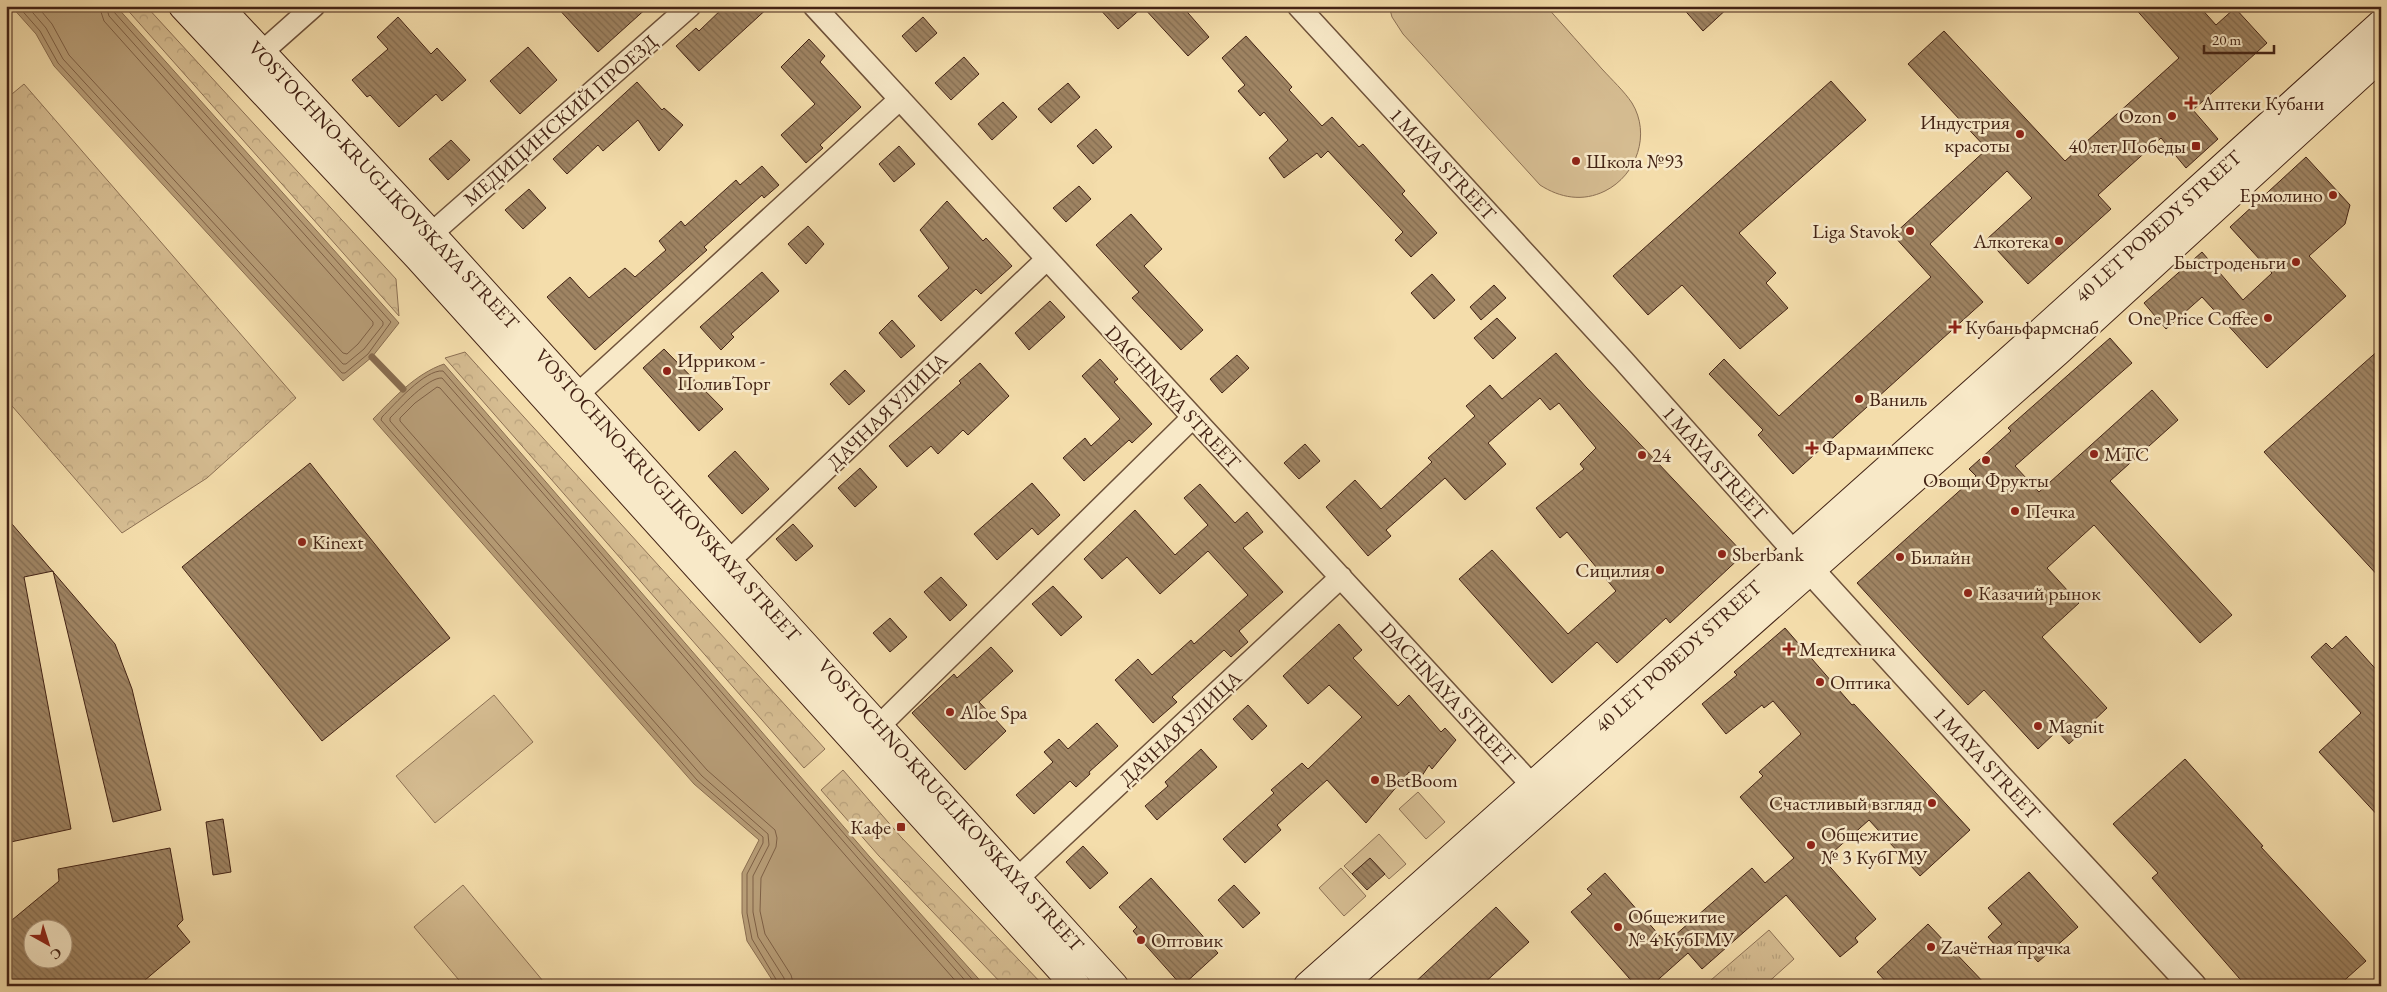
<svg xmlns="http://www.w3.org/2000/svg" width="2387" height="992" viewBox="0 0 2387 992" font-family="'EB Garamond',serif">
  <defs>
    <pattern id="forest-crowns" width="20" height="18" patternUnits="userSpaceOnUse" patternTransform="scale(1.25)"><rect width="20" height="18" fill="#d6bd92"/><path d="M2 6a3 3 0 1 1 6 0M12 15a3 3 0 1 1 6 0" fill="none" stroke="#b9a27d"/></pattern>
    <pattern id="park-tufts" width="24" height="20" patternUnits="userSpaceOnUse" patternTransform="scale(1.25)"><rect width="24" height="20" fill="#d6bd92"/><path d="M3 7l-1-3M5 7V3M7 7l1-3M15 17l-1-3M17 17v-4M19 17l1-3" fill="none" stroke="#b9a27d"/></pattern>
    <pattern id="building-back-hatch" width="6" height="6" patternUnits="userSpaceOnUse" patternTransform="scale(1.25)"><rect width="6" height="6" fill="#9f8463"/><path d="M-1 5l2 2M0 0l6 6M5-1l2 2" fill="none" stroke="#836c50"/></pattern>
  </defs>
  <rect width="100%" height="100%" fill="#f4ddab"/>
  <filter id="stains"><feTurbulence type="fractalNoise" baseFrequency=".004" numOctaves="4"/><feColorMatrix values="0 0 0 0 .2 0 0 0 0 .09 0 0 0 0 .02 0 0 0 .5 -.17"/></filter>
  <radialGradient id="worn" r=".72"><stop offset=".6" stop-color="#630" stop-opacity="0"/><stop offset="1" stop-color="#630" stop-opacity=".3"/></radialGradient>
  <path fill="#d6bd92" stroke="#8c7054" d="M1389 6H1546C1565 27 1583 48 1602 69 1612 80 1624 91 1632 103 1651 134 1637 175 1605 191 1583 202 1560 198 1540 185L1403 34 1392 17Z
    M494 695 533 742 435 823 396 776Z
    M1418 792 1445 822 1426 839 1399 809Z
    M1379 834 1406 864 1389 879 1370 858 1352 874 1344 866Z
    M1341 868 1366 896 1344 916 1319 888Z
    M463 885 543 981 538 986H464L414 927Z"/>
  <path fill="url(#forest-crowns)" stroke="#8c7054" d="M124 6H146L396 279 399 316Z
    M24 84 296 398 207 478 122 533 6 399V99Z
    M465 352 825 749 804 768 445 358Z
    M843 770 901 837 1044 986H1004L879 856 821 790Z"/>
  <path fill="url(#park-tufts)" stroke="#8c7054" d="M1769 930 1794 959 1764 986H1716L1711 980Z"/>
  <path fill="#b89e78" stroke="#896d50" d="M11 6H116L399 323 372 357 343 381 54 66 36 34Z
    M444 364 869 856 985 986H776L747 941 742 913V873L759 840 694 784 373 419C394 398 415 374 444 364Z"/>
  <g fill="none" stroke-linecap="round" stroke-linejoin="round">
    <path stroke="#7e6046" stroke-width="1" d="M18 6 40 31 58 63 342 373H345L368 354 391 322 114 12 113 6
      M27 6 46 28 63 59 343 364H346L364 349 383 325V322L109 16 106 6
      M37 6 52 24 69 55 343 353 347 354 358 344 373 325V322L104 21 99 6
      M780 986 752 939 747 913V874L763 843V837L697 780 381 420 382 417C394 405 425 369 443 371L866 859 978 986
      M786 986 784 978 758 937 753 912V876L769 845 768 834 702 776 390 421V418C400 408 428 377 442 378 620 579 792 785 970 986
      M794 986 791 975 765 934 760 911 761 878 776 847 777 838 775 830 707 770 400 421V418L415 403 437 387 440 388C615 585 784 788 960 986"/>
    <path stroke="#896d50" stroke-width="7" d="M372 357 403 389"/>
  </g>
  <path fill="url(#building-back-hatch)" stroke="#432315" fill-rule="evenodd" d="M556 6H649L598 52Z
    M725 6H770L699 71 676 46 696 28 699 31Z
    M1097 6H1182L1209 37 1188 56 1143 7 1118 29Z
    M1681 6H1730L1703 31Z
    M2133 6H2199L2216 25 2235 8 2267 43 2193 110 2218 139 2186 168 2161 138 2098 195 2111 209 2028 284 1987 239 2032 198 2007 171 1930 244 1983 302 1793 474 1758 435 1763 430 1709 374 1724 359 1779 416 1931 277 1893 235 1987 149 1908 64 1944 31 2065 161 2179 58Z
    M398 17 431 54 437 48 466 80 442 101 436 94 399 127 370 95 367 97 352 80 388 49 377 37Z
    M923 17 937 33 916 52 902 36Z
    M1246 36 1292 87 1289 90 1322 126 1332 117 1359 147 1363 144 1405 191 1402 194 1437 233 1411 257 1395 240 1403 232 1328 151 1321 158 1317 153 1284 178 1269 158 1288 140 1264 112 1260 116 1238 91 1245 85 1222 58Z
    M809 39 825 56 820 62 861 107 820 145 823 148 806 163 781 135 815 104 781 67Z
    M528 47 557 80 520 114 490 81Z
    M964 57 979 74 951 100 935 83Z
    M1831 81 1866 120 1739 233 1776 273 1766 283 1788 308 1740 349 1682 285 1648 315 1613 276Z
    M637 82 662 110 664 108 683 125 659 151 638 120 603 151 598 145 567 174 553 159Z
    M1068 83 1080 97 1051 123 1038 109Z
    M1003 102 1017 117 992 140 978 124Z
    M1096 129 1112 147 1093 164 1077 146Z
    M451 140 470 160 448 180 429 159Z
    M899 146 915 164 894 182 879 164Z
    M2306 157 2350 205 2345 224 2309 256 2346 296 2267 368 2202 297 2166 329 2144 303 2202 252 2243 300 2272 273 2230 227Z
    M762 166 779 185 764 198 762 195 704 247 707 250 595 350 547 297 570 277 589 298 625 268 635 277 666 250 659 241 681 221 685 226 736 180 740 185Z
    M1079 186 1091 199 1066 222 1053 208Z
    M529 189 546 208 523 229 505 210Z
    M947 201 983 241 986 238 1012 266 981 294 976 289 941 321 918 296 949 268 920 230Z
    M1131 214 1162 249 1144 266 1203 330 1181 350 1132 298 1139 292 1096 245Z
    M808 226 824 244 806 264 788 244Z
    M762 272 779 291 731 334 734 337 721 350 700 327Z
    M1432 274 1455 300 1434 319 1411 293Z
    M1494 285 1506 298 1481 320 1470 307Z
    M1050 301 1065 317 1029 350 1015 333Z
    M1497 318 1516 338 1493 359 1474 338Z
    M892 320 915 346 901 358 879 333Z
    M2110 338 2132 363 2015 466 2039 492 2152 390 2178 420 2110 481 2232 615 2200 643 2094 525 2047 568 2079 603 2042 637 2107 708 2069 744 2057 731 2038 749 1984 690 1968 705 1857 583 1976 476 1969 469 2011 431 2008 428Z
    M2381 348V579L2264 452Z
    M664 349 723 409 699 431 643 368Z
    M1556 353 1586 387 1744 554 1670 623 1666 618 1617 663 1597 642 1552 683 1459 579 1492 550 1568 634 1616 591 1567 532 1560 538 1536 508 1584 469 1580 464 1596 448 1559 403 1550 410 1540 398 1488 443 1506 464 1465 500 1445 478 1386 530 1391 536 1368 556 1326 507 1355 480 1381 509 1432 462 1428 458 1475 416 1466 406 1490 385 1502 399Z
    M1237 355 1249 368 1222 393 1210 379Z
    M1100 359 1118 379 1114 382 1152 424 1132 443 1129 440 1084 481 1063 458 1085 438 1091 446 1120 419 1082 376Z
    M980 363 1009 396 968 435 963 430 938 454 931 446 907 467 889 446 961 383 959 381Z
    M845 370 865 391 849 405 830 384Z
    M1305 444 1320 461 1299 479 1284 463Z
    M735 451 769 489 742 514 708 476Z
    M310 463 450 638 322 741 182 567Z
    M860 468 877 487 855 507 838 488Z
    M1032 483 1060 515 1038 535 1032 528 997 560 974 534Z
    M1200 484 1235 523 1247 512 1263 532 1243 548 1283 592 1239 631 1248 642 1231 657 1224 650 1172 697 1177 702 1153 723 1115 680 1138 659 1152 675 1191 640 1194 644 1248 595 1208 551 1160 594 1127 557 1102 579 1084 559 1135 510 1175 555 1208 525 1184 498Z
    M6 517 115 644 132 689 161 810 113 822 53 571 24 577 71 829 6 843Z
    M793 524 813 546 796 561 776 539Z
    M941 577 967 605 950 621 924 592Z
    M1053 586 1082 617 1061 636 1032 604Z
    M890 618 907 637 890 652 873 633Z
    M1339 624 1362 650 1353 658 1398 706 1409 695 1441 732 1445 728 1456 740 1432 769 1429 765 1418 782 1409 772 1366 823 1327 780 1277 825 1281 830 1245 863 1223 839 1274 793 1271 790 1302 763 1308 769 1362 717 1329 685 1308 704 1283 676Z
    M1785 628 1852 705 1854 704 1970 830 1920 876 1869 820 1824 860 1876 919 1855 938 1858 942 1840 957 1786 895 1702 969 1688 953 1651 986H1636L1571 912 1592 894 1587 889 1605 873 1666 943 1752 868 1765 883 1794 858 1740 797 1763 776 1759 772 1801 734 1773 701 1764 708 1762 705 1726 734 1702 704 1737 675 1734 672Z
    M2346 636 2381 675V819L2319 752 2361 713 2311 657 2326 643 2332 649Z
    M991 647 1013 671 979 702 1006 731 965 770 912 713 954 674 957 678Z
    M1248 705 1267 726 1252 740 1233 719Z
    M1097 723 1118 746 1089 772 1090 774 1076 787 1070 781 1034 814 1016 795 1053 762 1044 752 1059 739 1068 749Z
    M1201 749 1217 767 1157 820 1145 806 1168 786 1165 782Z
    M2185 759 2263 846 2261 847 2366 961 2338 986H2246L2152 878 2158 873 2113 824Z
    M223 819 231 872 213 875 206 822Z
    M1083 846 1108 873 1090 889 1066 862Z
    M170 848 183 920 177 926 190 942 138 986H6V925L59 881 58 869ZM32 930H62V960H32Z
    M1370 858 1385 874 1367 890 1352 874Z
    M2029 872 2078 927 2038 962 2019 941 2004 955 1988 937 2002 924 1988 908Z
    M1151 878 1218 953 1182 986 1133 931 1137 927 1119 907Z
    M1234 885 1260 913 1243 928 1218 900Z
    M1496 907 1529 942 1481 986H1411Z
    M1928 924 1987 986H1890L1877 972Z"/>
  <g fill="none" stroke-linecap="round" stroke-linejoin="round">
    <g stroke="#6f523a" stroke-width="24">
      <path id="minor" d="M814 6 1543 797
        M1298 6 1623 360 1795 553
        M261 53 314 6
        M431 234 690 6
        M577 395 900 99
        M729 561 1046 260
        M878 727 1192 418
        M1018 878 1341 577"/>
    </g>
    <g stroke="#6f523a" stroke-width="29">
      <path id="tertiary" d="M1795 553 1999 777 2193 986"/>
    </g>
    <g stroke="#432315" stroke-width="30">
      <path id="secondary" d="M183 6 418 257 1076 986
        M218 6 431 234 1114 986
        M1308 986 2040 333 2381 24
        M1340 986 2057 352 2381 56"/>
    </g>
    <use href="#minor" stroke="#f8e9c8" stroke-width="21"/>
    <use href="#tertiary" stroke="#f8e9c8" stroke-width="26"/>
    <use href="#secondary" stroke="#f8e9c8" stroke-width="28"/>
  </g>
  <g fill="#8f2418" stroke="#f8e9c8" stroke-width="2">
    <path d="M2188.5 95.5h5v5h5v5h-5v5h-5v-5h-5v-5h5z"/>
    <circle cx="2172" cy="116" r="5"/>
    <circle cx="2020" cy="134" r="5"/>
    <rect x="2191" y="141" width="10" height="10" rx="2.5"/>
    <circle cx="1576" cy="161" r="5"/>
    <circle cx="2333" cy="195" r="5"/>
    <circle cx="1910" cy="231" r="5"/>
    <circle cx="2059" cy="241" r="5"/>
    <circle cx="2296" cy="262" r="5"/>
    <circle cx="2268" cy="318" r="5"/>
    <path d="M1952.5 319.5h5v5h5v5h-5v5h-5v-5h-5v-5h5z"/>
    <circle cx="667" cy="371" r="5"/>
    <circle cx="1859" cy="399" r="5"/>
    <path d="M1809.5 440.5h5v5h5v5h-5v5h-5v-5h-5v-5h5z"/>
    <circle cx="2094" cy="454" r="5"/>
    <circle cx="1642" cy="455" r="5"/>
    <circle cx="1986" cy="460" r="5"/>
    <circle cx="2015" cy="511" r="5"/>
    <circle cx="302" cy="542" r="5"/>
    <circle cx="1722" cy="554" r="5"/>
    <circle cx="1900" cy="557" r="5"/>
    <circle cx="1660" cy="570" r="5"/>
    <circle cx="1968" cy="593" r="5"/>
    <path d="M1786.5 641.5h5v5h5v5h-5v5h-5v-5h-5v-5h5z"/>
    <circle cx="1820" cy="682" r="5"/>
    <circle cx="950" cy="712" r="5"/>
    <circle cx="2038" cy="726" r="5"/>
    <circle cx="1375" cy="780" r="5"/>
    <circle cx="1932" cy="803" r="5"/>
    <rect x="896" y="822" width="10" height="10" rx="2.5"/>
    <circle cx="1811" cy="845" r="5"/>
    <circle cx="1618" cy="927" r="5"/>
    <circle cx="1141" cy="940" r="5"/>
    <circle cx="1931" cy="947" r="5"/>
  </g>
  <g text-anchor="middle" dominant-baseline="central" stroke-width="5" stroke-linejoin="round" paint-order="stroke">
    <g font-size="20" fill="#432315" stroke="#f8e9c8" text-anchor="start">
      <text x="2201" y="103">Аптеки Кубани</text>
      <text x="2162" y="116" text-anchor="end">Ozon</text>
      <text x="2010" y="122" text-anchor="end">Индустрия<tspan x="2010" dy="23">красоты</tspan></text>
      <text x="2186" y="146" text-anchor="end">40 лет Победы</text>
      <text x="1586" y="161">Школа №93</text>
      <text x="2323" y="195" text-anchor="end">Ермолино</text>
      <text x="1900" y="231" text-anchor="end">Liga Stavok</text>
      <text x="2049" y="241" text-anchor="end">Алкотека</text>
      <text x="2286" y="262" text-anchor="end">Быстроденьги</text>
      <text x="2258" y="318" text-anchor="end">One Price Coffee</text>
      <text x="1965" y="327">Кубаньфармснаб</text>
      <text x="677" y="360">Ирриком -<tspan x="677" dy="23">ПоливТорг</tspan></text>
      <text x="1869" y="399">Ваниль</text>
      <text x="1822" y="448">Фармаимпекс</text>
      <text x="2104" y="454">МТС</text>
      <text x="1652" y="455">24</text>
      <text x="1986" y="480" text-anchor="middle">Овощи Фрукты</text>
      <text x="2025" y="511">Печка</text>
      <text x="312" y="542">Kinext</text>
      <text x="1732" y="554">Sberbank</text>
      <text x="1910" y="557">Билайн</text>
      <text x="1650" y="570" text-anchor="end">Сицилия</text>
      <text x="1978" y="593">Казачий рынок</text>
      <text x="1799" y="649">Медтехника</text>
      <text x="1830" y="682">Оптика</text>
      <text x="960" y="712">Aloe Spa</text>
      <text x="2048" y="726">Magnit</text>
      <text x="1385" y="780">BetBoom</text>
      <text x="1922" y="803" text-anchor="end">Счастливый взгляд</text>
      <text x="891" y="827" text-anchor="end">Кафе</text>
      <text x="1821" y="834">Общежитие<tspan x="1821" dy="23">№ 3 КубГМУ</tspan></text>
      <text x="1628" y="916">Общежитие<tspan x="1628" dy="23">№ 4 КубГМУ</tspan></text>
      <text x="1151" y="940">Оптовик</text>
      <text x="1941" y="947">Zачётная прачка</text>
    </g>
    <g font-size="20" fill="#432315" stroke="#f8e9c8">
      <text transform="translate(560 120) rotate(-41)">МЕДИЦИНСКИЙ ПРОЕЗД</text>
      <text transform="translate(1443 164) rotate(47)">1 MAYA STREET</text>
      <text transform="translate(384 185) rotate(47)">VOSTOCHNO-KRUGLIKOVSKAYA STREET</text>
      <text transform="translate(2158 226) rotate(-42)">40 LET POBEDY STREET</text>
      <text transform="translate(1173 397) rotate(47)">DACHNAYA STREET</text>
      <text transform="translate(887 411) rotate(-44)">ДАЧНАЯ УЛИЦА</text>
      <text transform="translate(1715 463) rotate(48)">1 MAYA STREET</text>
      <text transform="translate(668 495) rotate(48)">VOSTOCHNO-KRUGLIKOVSKAYA STREET</text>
      <text transform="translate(1678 656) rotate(-42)">40 LET POBEDY STREET</text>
      <text transform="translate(1448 694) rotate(47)">DACHNAYA STREET</text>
      <text transform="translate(1180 728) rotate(-43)">ДАЧНАЯ УЛИЦА</text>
      <text transform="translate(1987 763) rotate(47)">1 MAYA STREET</text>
      <text transform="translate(951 805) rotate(48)">VOSTOCHNO-KRUGLIKOVSKAYA STREET</text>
    </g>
  </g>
  <rect width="2387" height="992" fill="none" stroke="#f4ddab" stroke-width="25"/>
  <rect x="8" y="8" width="2372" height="977" fill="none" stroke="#432315" stroke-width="2.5"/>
  <rect x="12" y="12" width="2362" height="967" fill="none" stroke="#432315"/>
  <g transform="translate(48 944) rotate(141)"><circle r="24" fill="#f8e9c8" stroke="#b09a80"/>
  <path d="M0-4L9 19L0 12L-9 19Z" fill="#8f2418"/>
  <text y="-8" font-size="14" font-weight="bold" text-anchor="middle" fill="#432315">С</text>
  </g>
  <path d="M2204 45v8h70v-8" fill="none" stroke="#432315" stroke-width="2.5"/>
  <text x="2212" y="45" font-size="15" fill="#432315" stroke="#f8e9c8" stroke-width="4" paint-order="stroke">20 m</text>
  <rect width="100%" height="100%" filter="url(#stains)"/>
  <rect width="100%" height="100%" fill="url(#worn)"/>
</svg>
